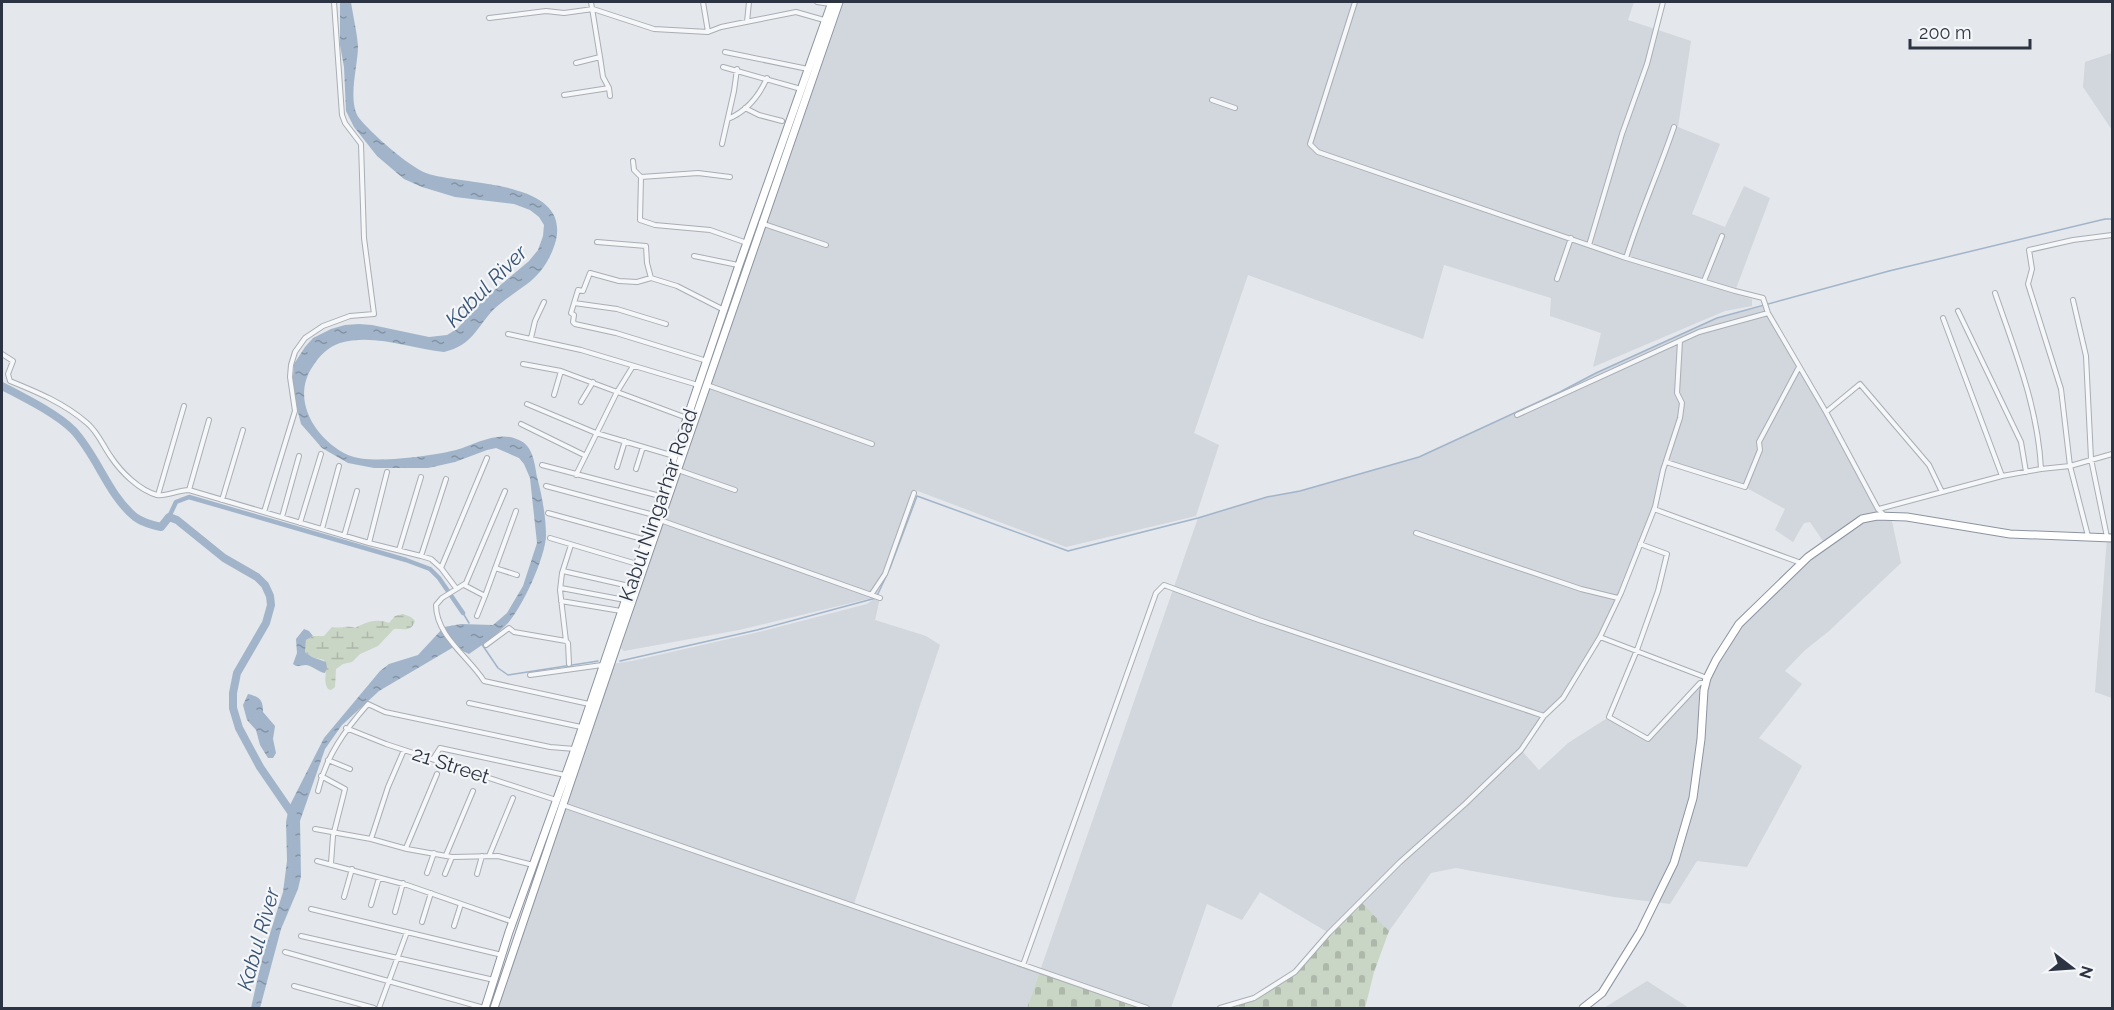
<svg xmlns="http://www.w3.org/2000/svg" width="2114" height="1010" viewBox="0 0 2114 1010" font-family="Raleway,sans-serif">
  <defs>
    <pattern id="wetland-marsh" width="20" height="14" patternUnits="userSpaceOnUse" patternTransform="scale(1.5)"><rect width="20" height="14" fill="#c9d5c5"/><path d="M1 5h8M5 5V1M11 12h8M15 12V8" fill="none" stroke="#adb7aa"/></pattern>
    <pattern id="cemetery-stones" width="16" height="16" patternUnits="userSpaceOnUse" patternTransform="scale(1.5)"><rect width="16" height="16" fill="#c9d5c5"/><path d="M2 7V4a2 2 0 0 1 4 0v3zM10 15v-3a2 2 0 0 1 4 0v3z" fill="#adb7aa"/></pattern>
    <pattern id="water-ripples" width="26" height="14" patternUnits="userSpaceOnUse" patternTransform="scale(1.5)"><rect width="26" height="14" fill="#a1b4c9"/><path d="M2 4q2-2 4 0t4 0M15 11q2-2 4 0t4 0" fill="none" stroke="#8393a5"/></pattern>
  </defs>
  <rect width="100%" height="100%" fill="#e4e7eb"/>
  <path fill="#d2d6dd" fill-rule="evenodd" d="M844 2H1634L1628 20 1691 41 1678 127 1720 144 1692 214 1725 227 1744 186 1770 198 1734 294 1752 299V306L1725 311 1593 367 1601 333 1550 316 1551 298 1444 265 1423 339 1248 275 1194 433 1219 445 1196 516 1066 547 915 490 876 597 739 630 624 651 621 648 732 321Z
    M2112 53V130L2083 87 2085 62Z
    M1765 306 1878 509 1891 517 1901 563 1829 631 1804 651 1785 671 1802 684 1759 738 1802 766 1747 867 1697 861 1670 904 1614 897 1456 868 1431 873 1389 931 1362 904 1329 933 1260 892 1242 920 1207 904 1171 1008H1152L1040 971 1027 1008H494L611 664 632 661 759 632 867 604 876 597 880 598 875 620 926 636 940 645 853 907 1040 971 1198 518 1267 497 1300 491 1419 457 1560 392 1596 373 1717 318ZM1666 462 1745 487 1785 509 1775 530 1793 542 1804 523 1810 522 1825 544 1739 624 1706 682 1700 683 1648 739 1609 717 1568 743 1539 770 1521 750 1544 716 1563 698 1600 637 1621 593 1655 507Z
    M2107 538H2112V698L2095 692Z
    M1647 981 1689 1008H1604Z"/>
  <path fill="url(#wetland-marsh)" d="M403 614 411 617 415 621C411 633 402 628 394 629L378 646 360 654 352 662 343 664 336 669 335 687 331 690 328 689C322 679 329 672 324 660L312 657 305 652 306 640 313 636H324L332 627C341 629 347 625 355 628 366 622 377 618 389 623L395 616Z"/>
  <path fill="url(#cemetery-stones)" d="M1362 903 1389 931 1374 972 1365 1008H1220L1254 998 1295 972 1329 933Z
    M1040 971 1147 1008H1027Z"/>
  <path fill="url(#water-ripples)" d="M340 2H351C353 16 357 32 358 46 358 66 347 101 359 118 371 133 408 166 426 173 460 186 570 178 556 240 551 258 542 273 527 284 516 292 504 300 494 309 476 328 473 345 444 352 411 349 374 333 340 343 328 347 320 355 313 366 290 399 315 439 348 455 369 465 432 456 456 450 477 444 499 429 521 441 533 447 535 465 537 477 542 495 546 517 546 536 545 558 523 606 508 623 498 634 482 645 469 654L456 648H452L379 691 342 725 325 749 300 821 301 876 298 889 281 929 260 1008H251L262 959 283 892 287 861 286 822 289 807 324 738 380 671 389 664 418 655 444 627 461 624 493 625 507 613 523 586 537 543 530 478 524 464 519 458 496 448 487 450 455 462 428 468H374L348 463 322 448 301 424 292 389 294 364 305 347 313 338 331 329 345 325 359 324 372 325 429 337 447 335 457 329 485 298 529 261 538 250 543 236 544 225 539 217 530 210 514 204 455 197 422 187 404 179 377 156 354 127 346 111 344 67 340 45Z
    M304 629 309 631 313 636 306 640 305 652 312 657 326 662 327 668 325 673C318 672 313 666 306 665 300 665 298 668 293 664L297 653 296 639Z
    M248 694C260 697 263 700 263 712L275 726 273 739 276 753 273 758H268L260 745 256 730 247 720 243 705Z"/>
  <g fill="none" stroke-linecap="round" stroke-linejoin="round">
    <path stroke="#a1b4c9" stroke-width="1.5" d="M463 613 469 623
      M481 643 498 668 508 675 598 661
      M620 661 757 630 876 598 890 568 917 496 1068 551 1198 518 1267 497 1300 491 1419 457 1560 392 1596 373 1717 318 1889 271 2105 219H2112"/>
    <path stroke="#a1b4c9" stroke-width="4.5" d="M169 517 176 502 189 497 406 560 430 569 439 578 463 613"/>
    <path stroke="#a1b4c9" stroke-width="8" d="M2 386C23 397 56 413 73 430 97 455 108 495 135 517 143 523 152 525 161 527L169 517 177 520 224 558 257 577 265 585 270 596 271 605 266 623 237 673 233 693V708L239 728 260 767 293 815"/>
    <g stroke="#a9aeb5" stroke-width="6">
      <path id="street" d="M703 2 708 32
        M817 2 830 4
        M1355 2 1310 144 1318 152 1626 258 1735 291 1763 298 1768 313 1826 412 1878 509 1885 516
        M489 18 546 11 564 13 593 9 654 29 708 32 721 27 796 12 824 20
        M747 22 749 2
        M725 52 808 69
        M600 57 603 77 609 88 610 96
        M576 63 600 57 591 2
        M723 67 801 89
        M564 95 609 88
        M1212 100 1235 108
        M745 108 759 115 782 121
        M728 119C747 111 759 96 767 78
        M722 144 734 91 737 69
        M633 161 634 170 641 177 640 220 655 225 710 230 747 243
        M641 177 698 173 730 177
        M761 223 826 245
        M597 242 646 246 647 263 651 278
        M1589 245 1622 134 1647 64 1663 2
        M694 256 738 265
        M1626 258C1640 213 1659 171 1674 127
        M1557 279 1571 238
        M1704 281 1722 236
        M1995 293C2015 351 2038 407 2041 469
        M2073 300 2086 356 2091 459 2107 537
        M574 303 617 309 666 324
        M1958 311 2021 442 2026 472
        M1943 318 2002 476
        M508 334 581 350 698 385
        M531 338 535 321 544 302
        M2 354 13 361 8 374 10 381C37 392 64 403 87 423 98 432 103 446 111 457 121 472 139 490 157 495 165 497 178 490 189 490L369 543 421 556 431 559 441 568 456 588
        M707 361 616 333 575 324 573 322 574 315 571 313 578 290 583 291 590 273 619 281 637 282 651 278 677 286 724 310
        M523 364 561 371 687 418
        M707 385 872 444
        M554 395 561 371
        M581 402 593 382
        M527 404 596 433 674 456
        M1826 412 1860 384 1929 465 1942 492
        M1517 415 1699 332 1768 313
        M521 424 584 455
        M1666 462 1745 487 1760 450 1759 442 1799 367
        M542 465 660 496
        M617 467 625 441
        M636 469 643 447
        M678 470 735 490
        M576 475 617 392 633 366
        M546 486 654 515
        M189 490 209 420
        M505 491 466 583 442 598 436 605C436 636 469 657 484 681L589 704
        M158 495 184 406
        M222 500 243 430
        M1654 509 1801 563
        M1879 509 2002 476 2041 469 2070 466 2112 454
        M264 512 295 411 290 377 291 365 295 352 305 338 323 326 350 316 374 314 364 238 361 144 345 123 342 115 334 2
        M548 513 646 540
        M282 517 299 456
        M660 520 880 598
        M300 523 321 454
        M322 529 339 466
        M1416 533 1581 589 1618 598
        M344 536 357 491
        M2088 536 2070 466 2061 389 2028 284 2032 269 2029 250 2073 240 2112 235
        M550 538 637 564
        M369 543 387 472
        M1640 544 1667 554 1658 591 1637 650 1609 717 1648 739 1700 683H1705
        M399 550 421 477
        M421 556 446 479
        M441 568 487 458
        M495 568 517 575
        M563 571 629 586
        M464 585 485 596 516 511
        M561 588 625 600
        M871 595 885 574 914 493
        M561 601 621 611
        M477 616 485 596
        M1600 637 1707 678
        M486 645 509 628 514 632 566 641
        M569 664 568 643 566 641 560 590 562 573 571 545
        M530 675 602 665
        M469 703 581 727
        M346 728 386 744 556 800
        M433 759 440 748 565 775
        M328 760 350 769
        M321 776 345 789 333 836 331 863
        M318 791C326 756 345 730 368 704L385 712 550 747 575 749
        M563 805 1147 1008
        M315 829 371 839 407 849 452 857 498 856 533 865
        M371 839 388 787 404 750
        M406 848 437 774
        M446 855 473 791
        M489 856 513 798
        M317 861 407 885 513 922
        M427 873 434 853
        M445 874 452 857
        M477 874 482 856
        M344 897 352 869
        M371 905 379 878
        M311 909 502 955
        M395 912 403 883
        M422 922 431 893
        M454 926 461 904
        M301 936 494 980
        M285 952 484 1008
        M1023 965 1156 593 1164 585 1259 620 1544 716
        M294 986 374 1008
        M379 1008 407 932
        M1220 1008 1254 998 1295 972 1329 933 1400 862 1465 804 1521 750 1544 716 1563 698 1600 637 1621 593 1655 507 1663 470 1680 418 1682 403 1677 393 1680 341"/>
    </g>
    <g stroke="#8c94a1" stroke-width="9">
      <path id="highway" d="M485 1008 509 932 575 749 739 265 832 2
        M494 1008 618 642 839 2
        M1583 1008 1602 993 1640 932 1674 863 1693 798 1701 739 1704 690 1707 678 1716 660 1739 624 1808 557 1862 519 1877 516 1907 517 2010 534 2112 538"/>
    </g>
    <use href="#street" stroke="#f6f7f9" stroke-width="4"/>
    <use href="#highway" stroke="#fff" stroke-width="7"/>
  </g>
  <g text-anchor="middle" dominant-baseline="central" stroke-width="4.5" stroke-linejoin="round" paint-order="stroke">
    <g font-size="20" fill="#2c3443" stroke="#f4f6f8">
      <text transform="translate(658 505) rotate(-71)">Kabul Ningarhar Road</text>
      <text transform="translate(451 765) rotate(18)">21 Street</text>
    </g>
    <g font-size="21" font-style="italic" fill="#375376" stroke="#f4f6f8">
      <text transform="translate(486 286) rotate(-45)">Kabul River</text>
      <text transform="translate(258 939) rotate(-74)">Kabul River</text>
    </g>
  </g>
  <rect width="2114" height="1010" fill="none" stroke="#2c3443" stroke-width="6"/>
  <g transform="translate(2072 968) rotate(107)" stroke="#f4f6f8" stroke-width="4.5" paint-order="stroke">
  <path d="M0-4.5L10 22L0 15L-10 22Z" fill="#2c3443"/>
  <text y="-9" font-size="16" font-weight="bold" text-anchor="middle" fill="#2c3443">N</text>
  </g>
  <path d="M1910 39v9h120v-9" fill="none" stroke="#2c3443" stroke-width="3"/>
  <text x="1919" y="39" font-size="18" fill="#2c3443" stroke="#f4f6f8" stroke-width="4.5" paint-order="stroke">200 m</text>
</svg>
